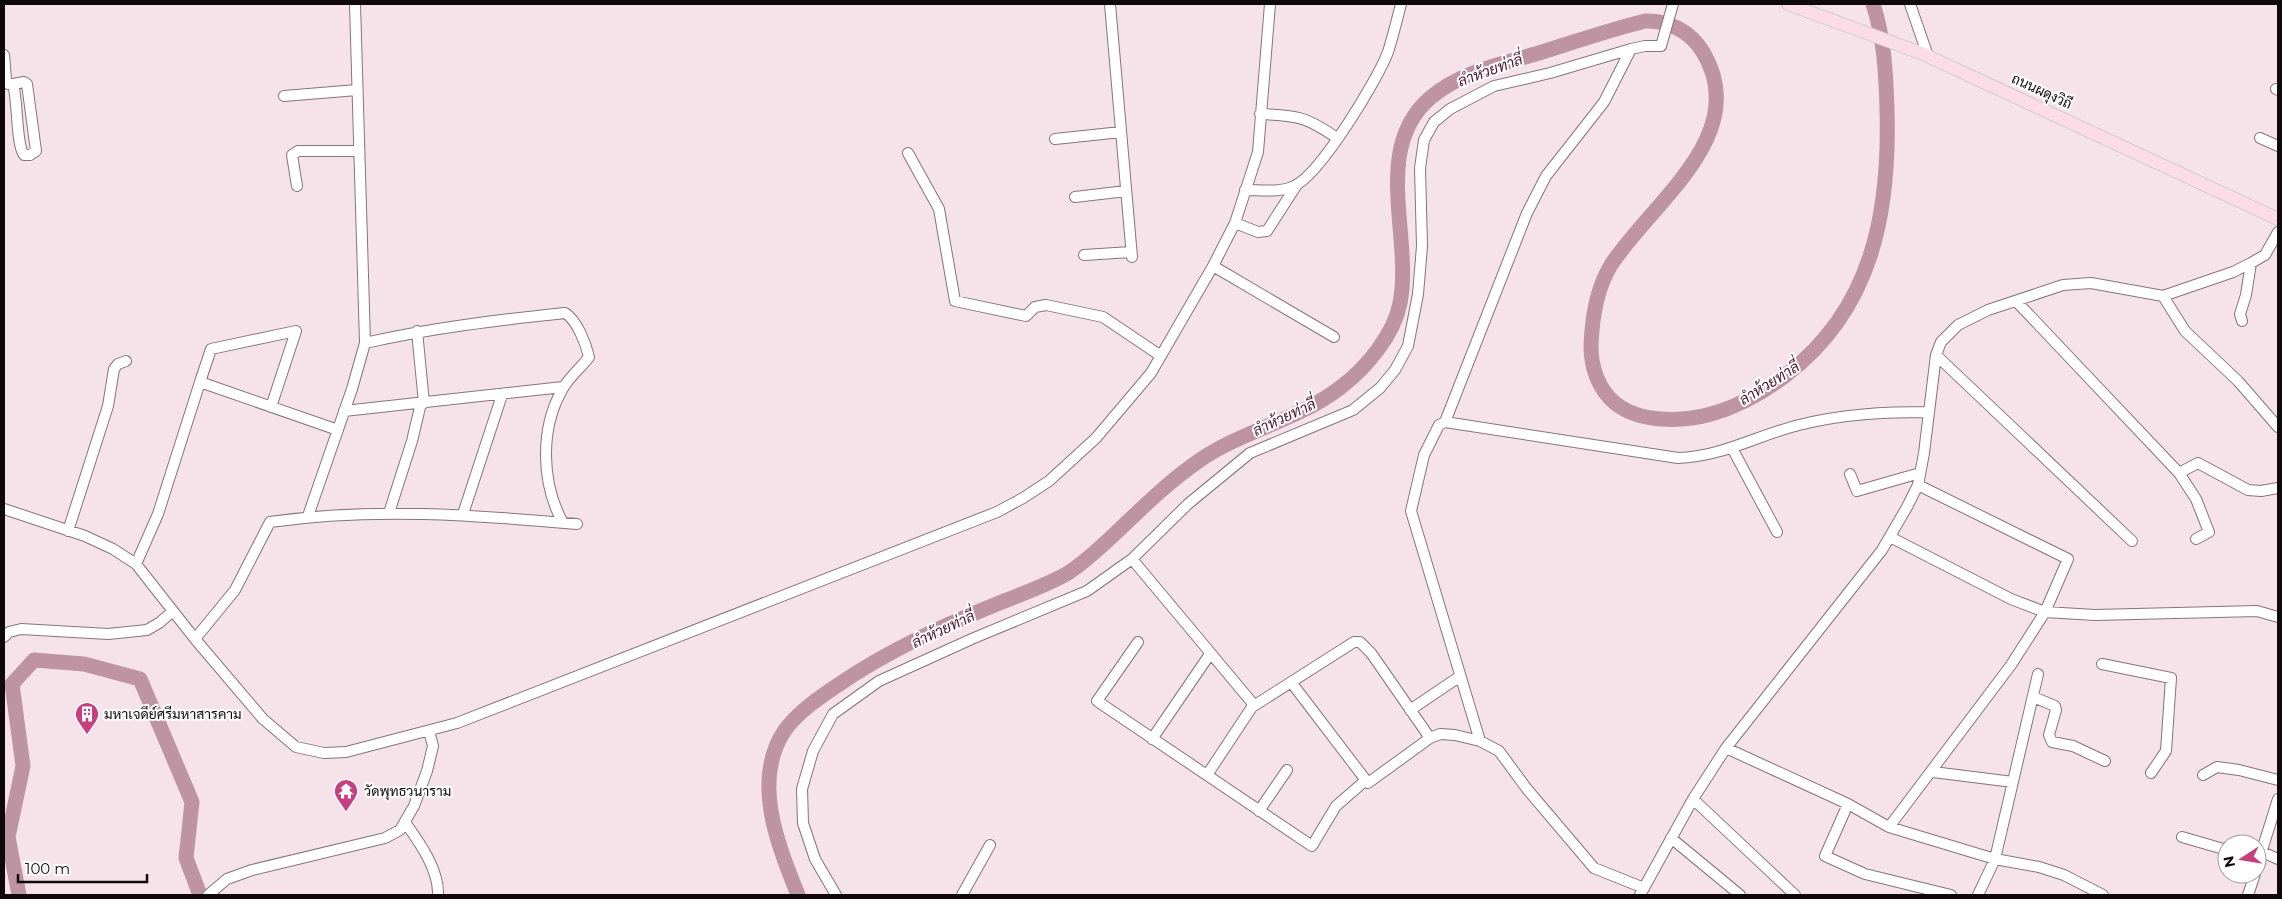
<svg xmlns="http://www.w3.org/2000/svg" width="2282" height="899" viewBox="0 0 2282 899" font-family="Montserrat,Sarabun,sans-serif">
  <rect width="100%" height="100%" fill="#f6e3ea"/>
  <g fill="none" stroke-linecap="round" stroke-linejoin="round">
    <path stroke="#be94a3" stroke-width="15" d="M19 895 8 837 23 766 12 684 34 660 84 664 140 679 192 802 186 858 200 895
      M798 895C778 845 751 780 785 730 798 712 820 697 838 685 886 652 938 628 992 606 1018 595 1044 587 1068 573 1088 560 1104 544 1121 528 1146 504 1171 480 1200 460 1244 430 1299 420 1341 387 1366 368 1394 335 1400 303 1413 238 1371 149 1430 98 1460 72 1502 64 1539 53 1574 42 1609 30 1645 21 1668 20 1690 31 1703 52 1753 135 1651 203 1611 265 1596 289 1592 318 1591 346 1591 367 1598 389 1615 403 1639 423 1683 422 1711 414 1739 406 1764 392 1786 375 1873 309 1890 211 1887 109 1886 74 1884 37 1873 4"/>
    <g stroke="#85757a" stroke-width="12">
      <path id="minor" d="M1110 4 1132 257
        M1673 4 1661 46H1645L1631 49 1604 102 1546 176 1527 213 1445 422 1678 458C1721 457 1758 435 1799 425 1842 414 1885 412 1929 412
        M1910 4 1928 56
        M4 55 6 79 8 84H13C18 101 16 145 24 155H30L36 151 27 84 24 82 13 84
        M2276 89 2278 90
        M284 96 357 90
        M1260 114C1298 116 1305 116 1337 138
        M2260 138 2278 146
        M1055 139 1121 132
        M908 153 939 209 955 301 1026 316 1035 307 1046 305 1103 317 1161 356
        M297 186 292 155 298 151H358
        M1245 190C1261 190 1280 193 1294 186 1320 175 1378 79 1388 52 1393 36 1397 20 1401 4
        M1075 197 1126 191
        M1235 223 1258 232 1267 231 1296 186
        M1084 255 1131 252
        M1213 266 1334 337
        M2163 296 2185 331 2238 381 2278 427
        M2016 301 2179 473 2196 499 2209 532 2196 539
        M2242 321 2240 314 2246 295 2251 263
        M417 331 424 403
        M365 343C431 328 498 320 565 313 577 320 586 344 589 357 581 368 568 378 562 390 540 429 541 483 563 523
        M1936 355 2132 541
        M200 382 211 349 296 331 271 407
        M344 411 563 387
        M1445 422 1439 425 1424 455 1411 511 1480 741
        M1732 448 1777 532
        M2179 473 2198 463 2248 490 2261 491 2278 488
        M1850 474 1857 491 1920 473
        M4 509 85 536 113 549 136 564 195 639 263 719 296 747 324 753 346 752 457 723 997 512 1023 498 1049 481 1096 438 1151 373 1213 266 1235 223 1258 152 1270 4
        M389 513 412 441 421 403
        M463 514 502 395
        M308 516 352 389 365 343 355 4
        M68 531 108 406 114 369 118 364 126 361
        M1890 537 2011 599 2045 612 2095 615 2257 611 2278 617
        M1132 559 1254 705
        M136 564 158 514 200 382 338 430
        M4 637 9 632 21 629 108 634 147 630 159 623 173 611
        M195 639 235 590 270 522C373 507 474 515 577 524
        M1138 642 1097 701 1312 846 1336 806 1366 780
        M2102 664 2171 678 2166 751 2151 773
        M1291 682 1368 783 1430 738 1440 734 1455 735 1480 741 1499 751 1527 789 1594 868 1644 888
        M2033 697 2055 706 2056 710 2049 735 2052 742 2073 746 2105 761
        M1410 710 1459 677
        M1152 739 1210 654
        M1726 748 1848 804 1889 827 1995 859 2039 867 2064 875 2103 895
        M1933 772 2013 782
        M1207 775 1252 707 1354 642H1360L1371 653 1430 738
        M2203 775 2217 767 2239 770 2278 780
        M1693 799 1795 895
        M1848 804 1825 856 1865 874 1951 895
        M1259 811 1287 770
        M405 822C419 842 439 869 438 895
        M1889 827 2011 665 2045 612 2068 559 1918 485
        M2182 837 2227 850
        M1671 838 1740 895
        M2262 852 2278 859
        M2257 866 2278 799
        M208 895 227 879 252 870 385 838 400 830 414 806 427 771 433 746 429 731
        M836 895 815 859 803 823 802 789 813 751 833 714 879 681 974 638 1087 591 1132 559 1188 504 1250 453 1353 410 1380 388 1395 370 1408 346 1418 294 1422 246 1420 168 1424 140 1434 122 1450 109 1494 86 1550 73 1631 49
        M962 895 990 845
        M1640 895 1693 799 1726 748 1882 550 1907 507 1918 485 1924 453 1936 355 1941 342 1958 325 1988 310 2063 285 2091 283 2163 296 2233 272 2251 263 2265 255 2278 232
        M1978 895 1995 859 2038 674
        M2248 895 2255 874"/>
    </g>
    <g stroke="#cac9c9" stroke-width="14">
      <path id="major" d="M1788 4 1921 53 2278 219"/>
    </g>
    <use href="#minor" stroke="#fff" stroke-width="10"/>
    <use href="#major" stroke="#fbdce7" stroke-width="12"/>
  </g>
  <defs>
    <g id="building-pin" transform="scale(1.25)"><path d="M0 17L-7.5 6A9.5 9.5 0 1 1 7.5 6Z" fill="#c63f7e" stroke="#fff"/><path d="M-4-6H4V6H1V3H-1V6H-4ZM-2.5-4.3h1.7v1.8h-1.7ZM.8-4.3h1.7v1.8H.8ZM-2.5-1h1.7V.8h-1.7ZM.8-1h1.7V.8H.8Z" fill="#fff"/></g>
    <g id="temple-pin" transform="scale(1.25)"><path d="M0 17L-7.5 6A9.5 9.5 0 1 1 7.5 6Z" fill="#c63f7e" stroke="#fff"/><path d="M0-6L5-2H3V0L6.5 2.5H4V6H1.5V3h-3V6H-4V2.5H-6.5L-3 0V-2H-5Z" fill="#fff"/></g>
  </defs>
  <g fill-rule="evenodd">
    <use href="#building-pin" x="87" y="714"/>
    <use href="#temple-pin" x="346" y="791"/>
  </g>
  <g text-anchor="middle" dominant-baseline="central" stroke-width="4" stroke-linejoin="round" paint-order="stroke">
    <g font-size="14" fill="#0f090b" stroke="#fff">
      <text transform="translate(2042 91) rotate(25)">ถนนผดุงวิถี</text>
    </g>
    <g font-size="14" fill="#0f090b" stroke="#fff" text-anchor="start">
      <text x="104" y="714">มหาเจดีย์ศรีมหาสารคาม</text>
      <text x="364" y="791">วัดพุทธวนาราม</text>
    </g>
    <g font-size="15" font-style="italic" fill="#4b162e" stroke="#fff">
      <text transform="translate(1490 70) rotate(-20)">ลำห้วยท่าลี่</text>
      <text transform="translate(1769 383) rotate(-32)">ลำห้วยท่าลี่</text>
      <text transform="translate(1284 417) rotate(-25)">ลำห้วยท่าลี่</text>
      <text transform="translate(943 629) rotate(-25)">ลำห้วยท่าลี่</text>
    </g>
  </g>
  <rect width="2282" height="899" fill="none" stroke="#0f090b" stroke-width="10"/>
  <g transform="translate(2242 859) rotate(258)"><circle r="24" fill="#ffffff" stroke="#9f9d9d"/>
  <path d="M0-4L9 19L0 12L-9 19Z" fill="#c63f7e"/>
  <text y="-8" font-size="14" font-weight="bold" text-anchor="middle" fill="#0f090b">N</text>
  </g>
  <path d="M18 874v8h129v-8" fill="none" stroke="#0f090b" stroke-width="2.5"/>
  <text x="25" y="874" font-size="15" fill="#0f090b" stroke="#ffffff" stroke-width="4" paint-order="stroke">100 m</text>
</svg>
